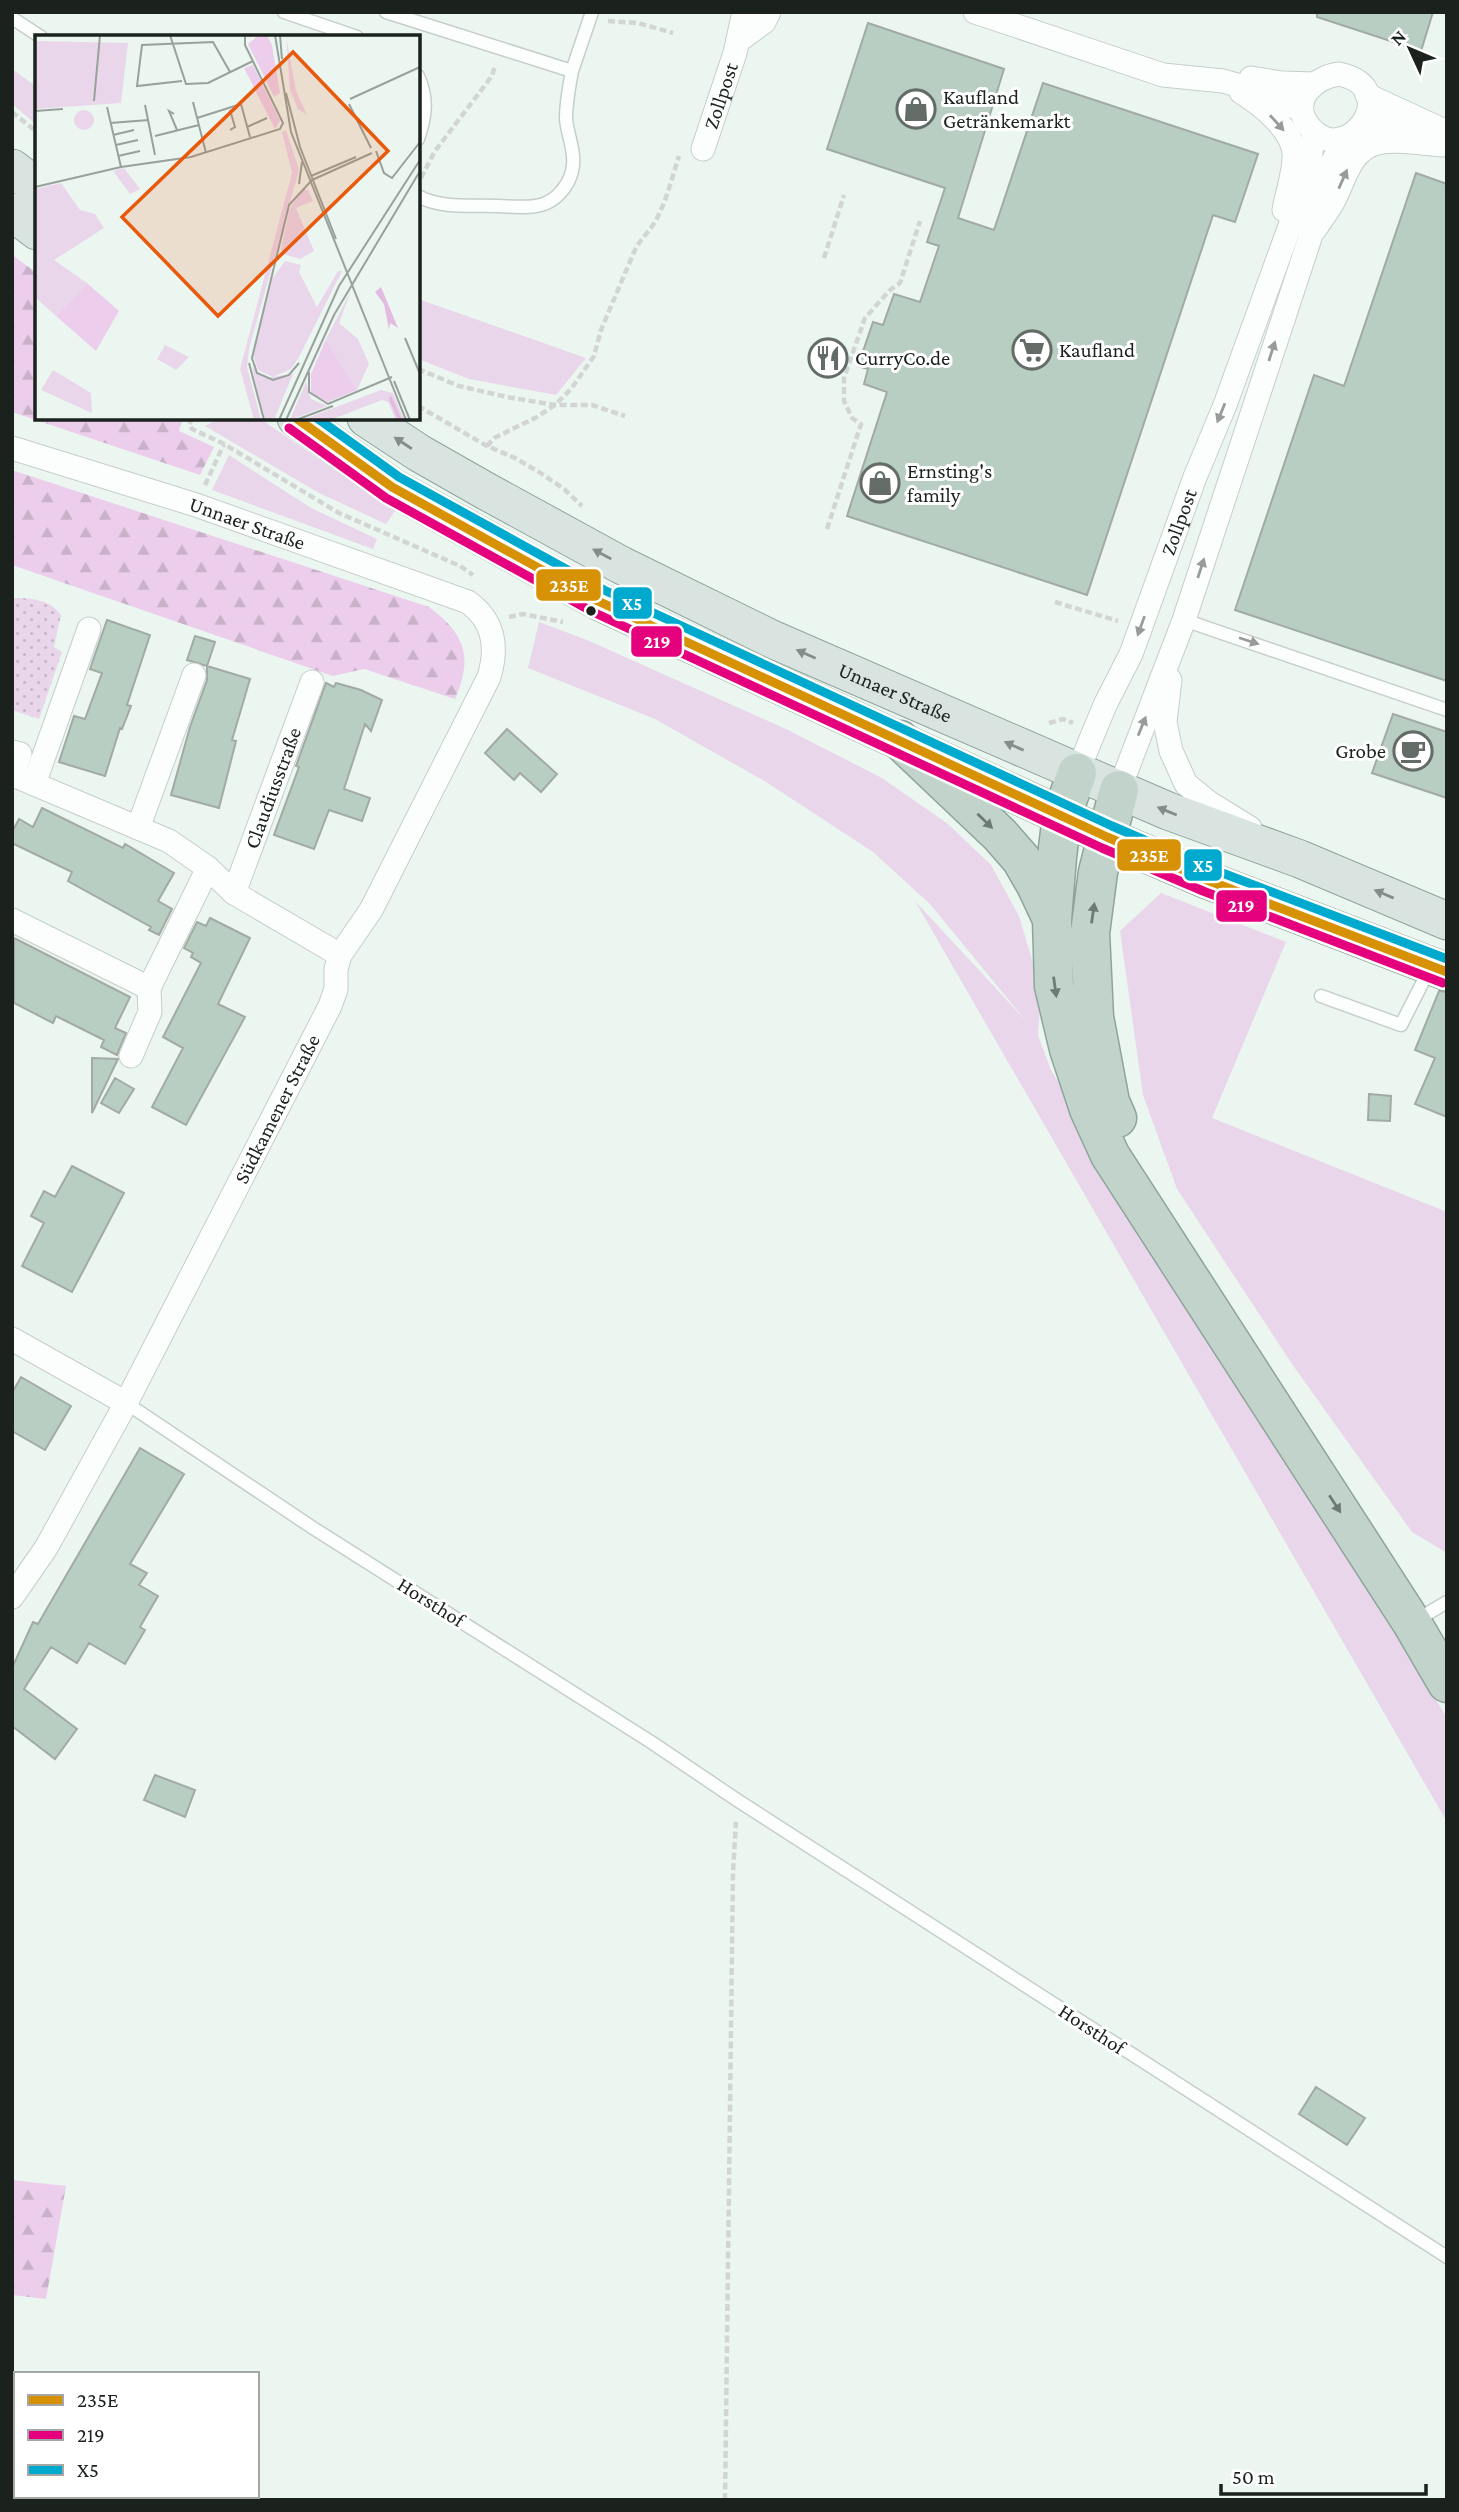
<svg xmlns="http://www.w3.org/2000/svg" width="1459" height="2512" viewBox="0 0 1459 2512" font-family="'Crimson Pro',serif">
  <defs>
    <pattern id="forest-firs" width="22" height="20" patternUnits="userSpaceOnUse" patternTransform="scale(1.75)"><rect width="22" height="20" fill="#ecceec"/><path d="M5 1l3.5 6h-7zM16 11l3.5 6h-7z" fill="#cab1ca"/></pattern>
    <pattern id="park-dots" width="8" height="8" patternUnits="userSpaceOnUse" patternTransform="scale(1.75)"><rect width="8" height="8" fill="#e9d6ea"/><path d="M2 2h.1M6 6h.1" fill="none" stroke="#c7b7c8" stroke-width="1.8" stroke-linecap="round"/></pattern>
  </defs>
  <rect width="100%" height="100%" fill="#ebf6f0"/>
  <path fill="#e9d6ea" d="M12 69 37 87V125L12 104Z
    M418 299 586 358 556 395 469 379 418 359Z
    M220 418H259L395 511 386 524 319 493 205 426Z
    M229 455 311 508 377 539 373 549 212 490Z
    M539 622 587 640 788 730 882 778 948 824 991 865 1019 916 1041 990 1038 1035 1051 1070 1447 1718V1822L915 901 1026 1021 930 904 873 852 766 782 655 719 528 668Z
    M1161 893 1286 942 1212 1118 1447 1212V1553L1412 1532 1292 1364 1177 1189 1143 1095 1120 931Z"/>
  <path fill="url(#forest-firs)" d="M12 255 37 273V418H183L179 431 214 447 200 475 12 412Z
    M12 470 429 607C466 635 473 657 455 699L364 669 333 676 12 565Z
    M12 2180 66 2186 46 2299 12 2295Z"/>
  <path fill="url(#park-dots)" d="M12 598C33 598 49 599 61 615L54 647 62 652 39 719 12 710Z"/>
  <path fill="#b8cec3" stroke="#a2aaa6" stroke-width="2" d="M1317 12H1433L1421 51 1317 17Z
    M868 23 1004 69 958 218 994 230 1043 83 1258 154 1235 222 1213 215 1087 595 847 516 887 392 864 384 868 369 858 366 873 322 883 325 894 294 920 302 939 246 927 242 945 188 827 149Z
    M1416 173 1447 184V681L1235 610 1314 375 1344 386Z
    M107 620 150 635 127 705 131 706 122 729 120 728 105 776 59 762 74 716 85 719 102 673 90 669Z
    M195 636 215 642 207 666 187 660Z
    M207 666 250 679 232 740 236 741 219 808 171 795 190 727 207 680Z
    M326 683 334 687 336 683 361 690 382 700 371 731 365 724 344 789 370 798 362 821 329 810 314 849 274 835 299 767 296 766Z
    M1393 714 1447 732V798L1372 773Z
    M507 729 557 774 541 792 520 773 514 780 485 753Z
    M42 808 123 848 125 844 174 873 158 901 172 909 159 935 149 930 151 927 68 881 72 872 12 843V832L19 819 33 827Z
    M210 918 250 938 218 1004 245 1017 186 1125 152 1107 183 1048 163 1037 201 963 191 957 193 953 184 948 197 922 206 926Z
    M14 938 130 997 115 1028 126 1033 117 1055 101 1047 104 1040 56 1016 53 1023 14 1003Z
    M1439 991 1447 992V1117L1415 1104 1435 1058 1415 1050Z
    M92 1058 118 1059 92 1113Z
    M115 1078 134 1089 119 1113 101 1103Z
    M1369 1094 1391 1096 1390 1121 1368 1120Z
    M72 1166 124 1193 72 1292 22 1266 44 1223 31 1216 44 1191 55 1197Z
    M21 1377 71 1406 45 1450 12 1431V1393Z
    M140 1448 184 1474 130 1564 147 1573 139 1585 158 1596 140 1627 145 1630 125 1664 89 1643 77 1663 51 1647 24 1689 77 1729 55 1759 12 1726V1668L33 1622 38 1624Z
    M155 1775 195 1790 185 1817 144 1800Z
    M1316 2087 1365 2118 1347 2145 1299 2114Z"/>
  <g fill="none" stroke-linecap="round" stroke-linejoin="round">
    <g stroke="#c6ceca" stroke-width="15">
      <path id="lane" d="M284 12 357 37
        M386 12 572 71 592 12
        M12 18 41 37
        M418 76C428 98 426 116 418 139
        M418 196C441 209 472 205 498 206 528 207 551 212 568 182 572 174 574 165 573 156 572 143 567 131 566 119 566 102 569 87 572 71
        M1184 620 1447 710
        M1321 996 1401 1025 1429 970
        M126 1403 313 1528 651 1742 737 1800 1447 2257
        M1415 1621 1447 1602"/>
    </g>
    <g stroke="#c6ceca" stroke-width="25">
      <g id="street">
        <path d="M975 12 1163 75 1223 81 1265 93 1301 110"/>
        <path d="M738 41 764 22 769 12"/>
        <path d="M1339 74C1409 89 1341 177 1306 122 1291 98 1316 77 1339 74Z"/>
        <path d="M1251 78 1282 83 1314 84"/>
        <path d="M1241 92C1260 104 1293 129 1294 154 1295 171 1287 192 1284 210"/>
        <path d="M1367 95 1447 132"/>
        <path d="M1365 123 1397 126 1425 138"/>
        <path id="s1" d="M703 149 735 53 744 12"/>
        <path d="M1315 229C1321 220 1328 211 1333 202 1345 181 1349 150 1377 143 1397 139 1421 143 1442 145"/>
        <path id="s2" d="M12 448 196 505 468 602C494 621 498 647 489 677L371 910 340 955 336 969V989L330 1006 126 1403 46 1548 12 1597"/>
        <path d="M1170 680 1165 722 1171 751 1186 784 1208 802 1250 828"/>
        <path d="M12 752 20 754 13 775"/>
        <path id="s3" d="M1077 773 1105 705 1131 654 1195 477 1225 405 1307 179 1314 132"/>
        <path d="M12 777 13 775 169 841 208 868 234 893 340 955"/>
        <path d="M34 784 89 629"/>
        <path d="M1119 790 1184 620 1310 238C1314 200 1326 166 1349 136"/>
        <path d="M138 828 194 675"/>
        <path id="s4" d="M234 893 312 682"/>
        <path d="M12 920 149 988 150 1012 131 1056"/>
        <path d="M149 988 208 868"/>
        <path d="M12 1339 126 1403"/>
      </g>
    </g>
    <g stroke="#8ea49b" stroke-width="39">
      <g id="primary">
        <path d="M12 168 37 187"/>
        <path d="M12 212 37 231"/>
        <path d="M296 418 392 487 598 601 1107 837 1207 880 1447 972"/>
        <path id="s5" d="M366 418 419 453 484 490 621 565 774 640 1168 811 1300 859 1447 921"/>
      </g>
    </g>
    <g stroke="#8ea49b" stroke-width="41">
      <path id="highway" d="M900 740 1000 835 1021 859 1036 885 1052 919
        M1077 773 1062 815 1057 857 1052 919 1054 986 1069 1049 1089 1109 1110 1155 1412 1623 1447 1683
        M1117 1118 1110 1102 1094 1017 1090 933 1098 872 1119 790"/>
    </g>
    <path stroke="#d2d5d3" stroke-width="4.5" stroke-dasharray="7 3.5" stroke-linecap="butt" d="M608 21 638 23 673 33
      M12 112 37 132
      M421 178 435 151 492 76 495 66
      M824 258 844 195
      M418 369 459 386 507 397 555 405H592L625 416
      M418 406 487 446 515 458 539 472 564 489 582 506
      M193 418 189 424 192 429 224 444 339 513 460 566 473 575
      M487 446 494 438 537 417 555 405 571 389 594 356 601 330 634 252C640 239 650 231 656 220 667 200 672 177 679 156
      M205 485 224 444
      M827 529 861 424 852 418 844 401V378L865 318 890 290 900 283 920 221
      M1055 602 1118 621
      M509 617 523 614 563 622
      M1049 723 1063 719 1073 723
      M725 2500 733 1872 736 1822"/>
    <use href="#lane" stroke="#fcfefd" stroke-width="12"/>
    <use href="#street" stroke="#fcfefd" stroke-width="23"/>
    <use href="#primary" stroke="#d9e4e0" stroke-width="37"/>
    <use href="#highway" stroke="#c2d3cc" stroke-width="38"/>
    <g stroke="#fff" stroke-width="14">
      <path id="bus-1" d="M296 418 392 487 598 601 1107 837 1207 880 1447 972"/>
    </g>
    <g stroke="#fff" stroke-width="14">
      <path id="bus-2" d="M289 428 386 498 593 612 1102 848 1203 891 1443 983"/>
    </g>
    <g stroke="#fff" stroke-width="14">
      <path id="bus-3" d="M317 418 399 477 604 590 1112 826 1212 869 1447 959"/>
    </g>
    <use href="#bus-1" stroke="#d69204" stroke-width="9"/>
    <use href="#bus-2" stroke="#e5007d" stroke-width="9"/>
    <use href="#bus-3" stroke="#00a9ce" stroke-width="9"/>
  </g>
  <defs><path id="oneway-solid" d="M-6-.8H1V-3.2L6.5 0L1 3.2V.8H-6Z" transform="scale(1.75)"/></defs>
  <g fill="#979b99">
    <use href="#oneway-solid" transform="translate(1277 123) rotate(48)"/>
    <use href="#oneway-solid" transform="translate(1343 179) rotate(-66)"/>
    <use href="#oneway-solid" transform="translate(1272 351) rotate(-72)"/>
    <use href="#oneway-solid" transform="translate(1221 413) rotate(112)"/>
    <use href="#oneway-solid" transform="translate(1201 568) rotate(-72)"/>
    <use href="#oneway-solid" transform="translate(1141 626) rotate(110)"/>
    <use href="#oneway-solid" transform="translate(1249 641) rotate(18)"/>
    <use href="#oneway-solid" transform="translate(1142 726) rotate(-68)"/>
  </g>
  <g fill="#848d89">
    <use href="#oneway-solid" transform="translate(403 443) rotate(-147)"/>
    <use href="#oneway-solid" transform="translate(602 554) rotate(-152)"/>
    <use href="#oneway-solid" transform="translate(806 654) rotate(-156)"/>
    <use href="#oneway-solid" transform="translate(1014 746) rotate(-156)"/>
    <use href="#oneway-solid" transform="translate(1167 811) rotate(-158)"/>
    <use href="#oneway-solid" transform="translate(1384 894) rotate(-157)"/>
  </g>
  <g fill="#6e7a75">
    <use href="#oneway-solid" transform="translate(985 821) rotate(44)"/>
    <use href="#oneway-solid" transform="translate(1093 913) rotate(-82)"/>
    <use href="#oneway-solid" transform="translate(1055 987) rotate(82)"/>
    <use href="#oneway-solid" transform="translate(1335 1504) rotate(57)"/>
  </g>
  <defs>
    <g id="shop-ring" transform="scale(2.0125)"><circle r="9.5" fill="#fff" stroke="#646c68" stroke-width="1.5"/><path d="M-5-2.5h2.3a2.7 3.5 0 0 1 5.4 0H5L5.5 6h-11ZM-1.5-2.5h3a1.5 2.3 0 0 0-3 0Z" fill="#646c68"/></g>
    <g id="supermarket-ring" transform="scale(2.0125)"><circle r="9.5" fill="#fff" stroke="#646c68" stroke-width="1.5"/><path d="M-6-5.5h2.5l.6 2H6L4.5 2H-2.5L-4.4-4H-6ZM-1.5 3.2a1.3 1.3 0 1 0 .1 0ZM3 3.2a1.3 1.3 0 1 0 .1 0Z" fill="#646c68"/></g>
    <g id="restaurant-ring" transform="scale(2.0125)"><circle r="9.5" fill="#fff" stroke="#646c68" stroke-width="1.5"/><path d="M-5-6h1v4h1v-4h1v4h1v-4h1v5L-1.5 .5V6h-2V.5L-5-1ZM5-6V6H3V1.5H1.5Q1.5-4 5-6Z" fill="#646c68"/></g>
    <g id="cafe-ring" transform="scale(2.0125)"><circle r="9.5" fill="#fff" stroke="#646c68" stroke-width="1.5"/><path d="M-5.5-4.5H6V0H3Q3 3.5 0 3.5H-2.5Q-5.5 3.5-5.5 0ZM3-3.2v2h1.7v-2ZM-6 4.5H4V6H-6Z" fill="#646c68"/></g>
  </defs>
  <g fill-rule="evenodd">
    <use href="#shop-ring" x="916" y="109"/>
    <use href="#supermarket-ring" x="1032" y="350"/>
    <use href="#restaurant-ring" x="828" y="358"/>
    <use href="#shop-ring" x="880" y="483"/>
    <use href="#cafe-ring" x="1413" y="751"/>
  </g>
  <circle fill="#1b221e" stroke="#fff" stroke-width="2.5" cx="591" cy="611" r="6"/>
  <g text-anchor="middle" dominant-baseline="central" stroke-width="6" stroke-linejoin="round" paint-order="stroke">
    <g font-size="21" fill="#1b221e" stroke="#fff">
      <text stroke="none"><textPath href="#s1" startOffset="56">Zollpost</textPath></text>
      <text stroke="none"><textPath href="#s3" startOffset="271">Zollpost</textPath></text>
      <text stroke="none"><textPath href="#s2" startOffset="247">Unnaer Straße</textPath></text>
      <text stroke="none"><textPath href="#s5" startOffset="597">Unnaer Straße</textPath></text>
      <text stroke="none"><textPath href="#s4" startOffset="112">Claudiusstraße</textPath></text>
      <text transform="translate(277 1109) rotate(-63)">Südkamener Straße</text>
      <text transform="translate(431 1602) rotate(32)">Horsthof</text>
      <text transform="translate(1092 2029) rotate(33)">Horsthof</text>
    </g>
    <g font-size="21" fill="#1b221e" stroke="#fff" text-anchor="start">
      <text x="943" y="97">Kaufland<tspan x="943" dy="24">Getränkemarkt</tspan></text>
      <text x="1059" y="350">Kaufland</text>
      <text x="855" y="358">CurryCo.de</text>
      <text x="907" y="471">Ernsting's<tspan x="907" dy="24">family</tspan></text>
      <text x="1386" y="751" text-anchor="end">Grobe</text>
    </g>
  </g>
  <g transform="translate(35 35)">
    <rect width="385" height="385" fill="#ebf6f0"/>
    <path d="M251 0 261 56 272 80 263 74 255 55ZM0 6 93 8 86 68 0 74ZM39 85a10 10 0 1 1 20 0a10 10 0 1 1-20 0ZM251 95 264 135 214 314 212 332 226 385H219L205 334 257 138 247 97ZM268 154 273 155 278 166 261 173 279 216 265 224 248 219 246 214 254 175ZM250 226 266 230 264 237 282 272 303 236H307L264 322 256 334 238 342 223 335 218 319 237 244ZM316 256 304 288 323 304 334 329 322 355 291 304ZM130 310 154 322 141 335 122 324ZM217 332 229 343 258 339 239 385H229ZM18 335 56 358 57 378 6 355ZM271 347 276 364 292 371 255 385ZM346 355 358 358 369 385H361L353 367 347 365 295 385H267Z" fill="#e9d6ea"/>
    <path d="M224 0H232L237 10 245 58 239 62 213 9ZM218 30 245 86 240 94 209 33ZM52 248 84 276 61 316 21 281ZM291 304 322 355 293 367 276 358V339Z" fill="#ecceec"/>
    <path d="M26 148 45 175 60 179 69 193 19 225 52 248 21 281 0 262V154Z" fill="#e9d6ea"/>
    <path d="M89 133 105 154 95 159 78 136Z" fill="#e9d6ea"/>
    <path d="M346 252 363 293 355 288 354 295 349 269 340 257Z" fill="#e3bbe1"/>
    <path fill="none" stroke="#e3bbe1" stroke-width="3.5" d="M355 362 365 385"/>
    <path fill="none" stroke="#98a19c" stroke-width="2" d="M135 0 151 49 173 48 218 26M240 0 256 97 371 385M245 0 247 24M147 46 102 51 107 10 178 7 195 37M251 58 265 112 301 204M315 64 385 32M59 66 65 0M158 67 171 118M314 69 336 113M110 70 120 120M72 72 86 132M0 76 28 74M139 79 134 76 142 95M162 83 206 69 215 102M75 88 114 85M212 92 232 83M195 95 200 92 195 75M78 100 99 95M120 101 164 90M81 110 103 105M341 116 349 138 357 143 385 107M83 121 105 116M276 141 321 122M277 145 337 118M264 149 267 127M0 152 86 132 156 122 245 94 248 88 210 10V1M370 303 385 339M214 328 229 385M264 328 254 340 238 345 222 338 217 323 254 170 277 145M274 337V357L293 369 357 342M359 346 375 385M244 385 304 251 385 125M251 385 299 280 385 136M261 385 298 371"/>
    <path fill="#e8590c" fill-opacity="0.15" stroke="#e8590c" stroke-width="3.5" d="M258 17 353 116 183 281 87 182Z"/>
    <rect width="385" height="385" fill="none" stroke="#1b221e" stroke-width="3.5"/>
  </g>
  <g stroke="#fff" stroke-width="2.5">
    <rect x="535" y="568" width="67" height="34" rx="7" fill="#d69204"/>
    <rect x="612" y="586" width="41" height="34" rx="7" fill="#00a9ce"/>
    <rect x="630" y="625" width="53" height="33" rx="7" fill="#e5007d"/>
    <rect x="1116" y="838" width="66" height="34" rx="7" fill="#d69204"/>
    <rect x="1183" y="848" width="40" height="34" rx="7" fill="#00a9ce"/>
    <rect x="1215" y="889" width="53" height="34" rx="7" fill="#e5007d"/>
  </g>
  <g font-size="19" text-anchor="middle" font-weight="bold" fill="#fff">
    <text x="569" y="592">235E</text>
    <text x="632" y="610">X5</text>
    <text x="657" y="648">219</text>
    <text x="1149" y="862">235E</text>
    <text x="1203" y="872">X5</text>
    <text x="1241" y="912">219</text>
  </g>
  <rect width="1459" height="2512" fill="none" stroke="#1b221e" stroke-width="28"/>
  <rect x="14" y="2372" width="245" height="126" fill="#ffffff" stroke="#a4a7a5" stroke-width="2"/>
  <rect x="28" y="2395" width="35" height="10" fill="#d69204" stroke="#a4a7a5" stroke-width="2"/>
  <text x="77" y="2407" font-size="21" fill="#1b221e">235E</text>
  <rect x="28" y="2430" width="35" height="10" fill="#e5007d" stroke="#a4a7a5" stroke-width="2"/>
  <text x="77" y="2442" font-size="21" fill="#1b221e">219</text>
  <rect x="28" y="2465" width="35" height="10" fill="#00a9ce" stroke="#a4a7a5" stroke-width="2"/>
  <text x="77" y="2477" font-size="21" fill="#1b221e">X5</text>
  <g transform="translate(1410 49) rotate(314)" stroke="#ffffff" stroke-width="5" paint-order="stroke">
  <path d="M0-5L12 26L0 18L-12 26Z" fill="#1b221e"/>
  <text y="-10" font-size="19" font-weight="bold" text-anchor="middle" fill="#1b221e">N</text>
  </g>
  <path d="M1221 2484v10h205v-10" fill="none" stroke="#1b221e" stroke-width="3.5"/>
  <text x="1232" y="2484" font-size="21" fill="#1b221e" stroke="#ffffff" stroke-width="5" paint-order="stroke">50 m</text>
</svg>
